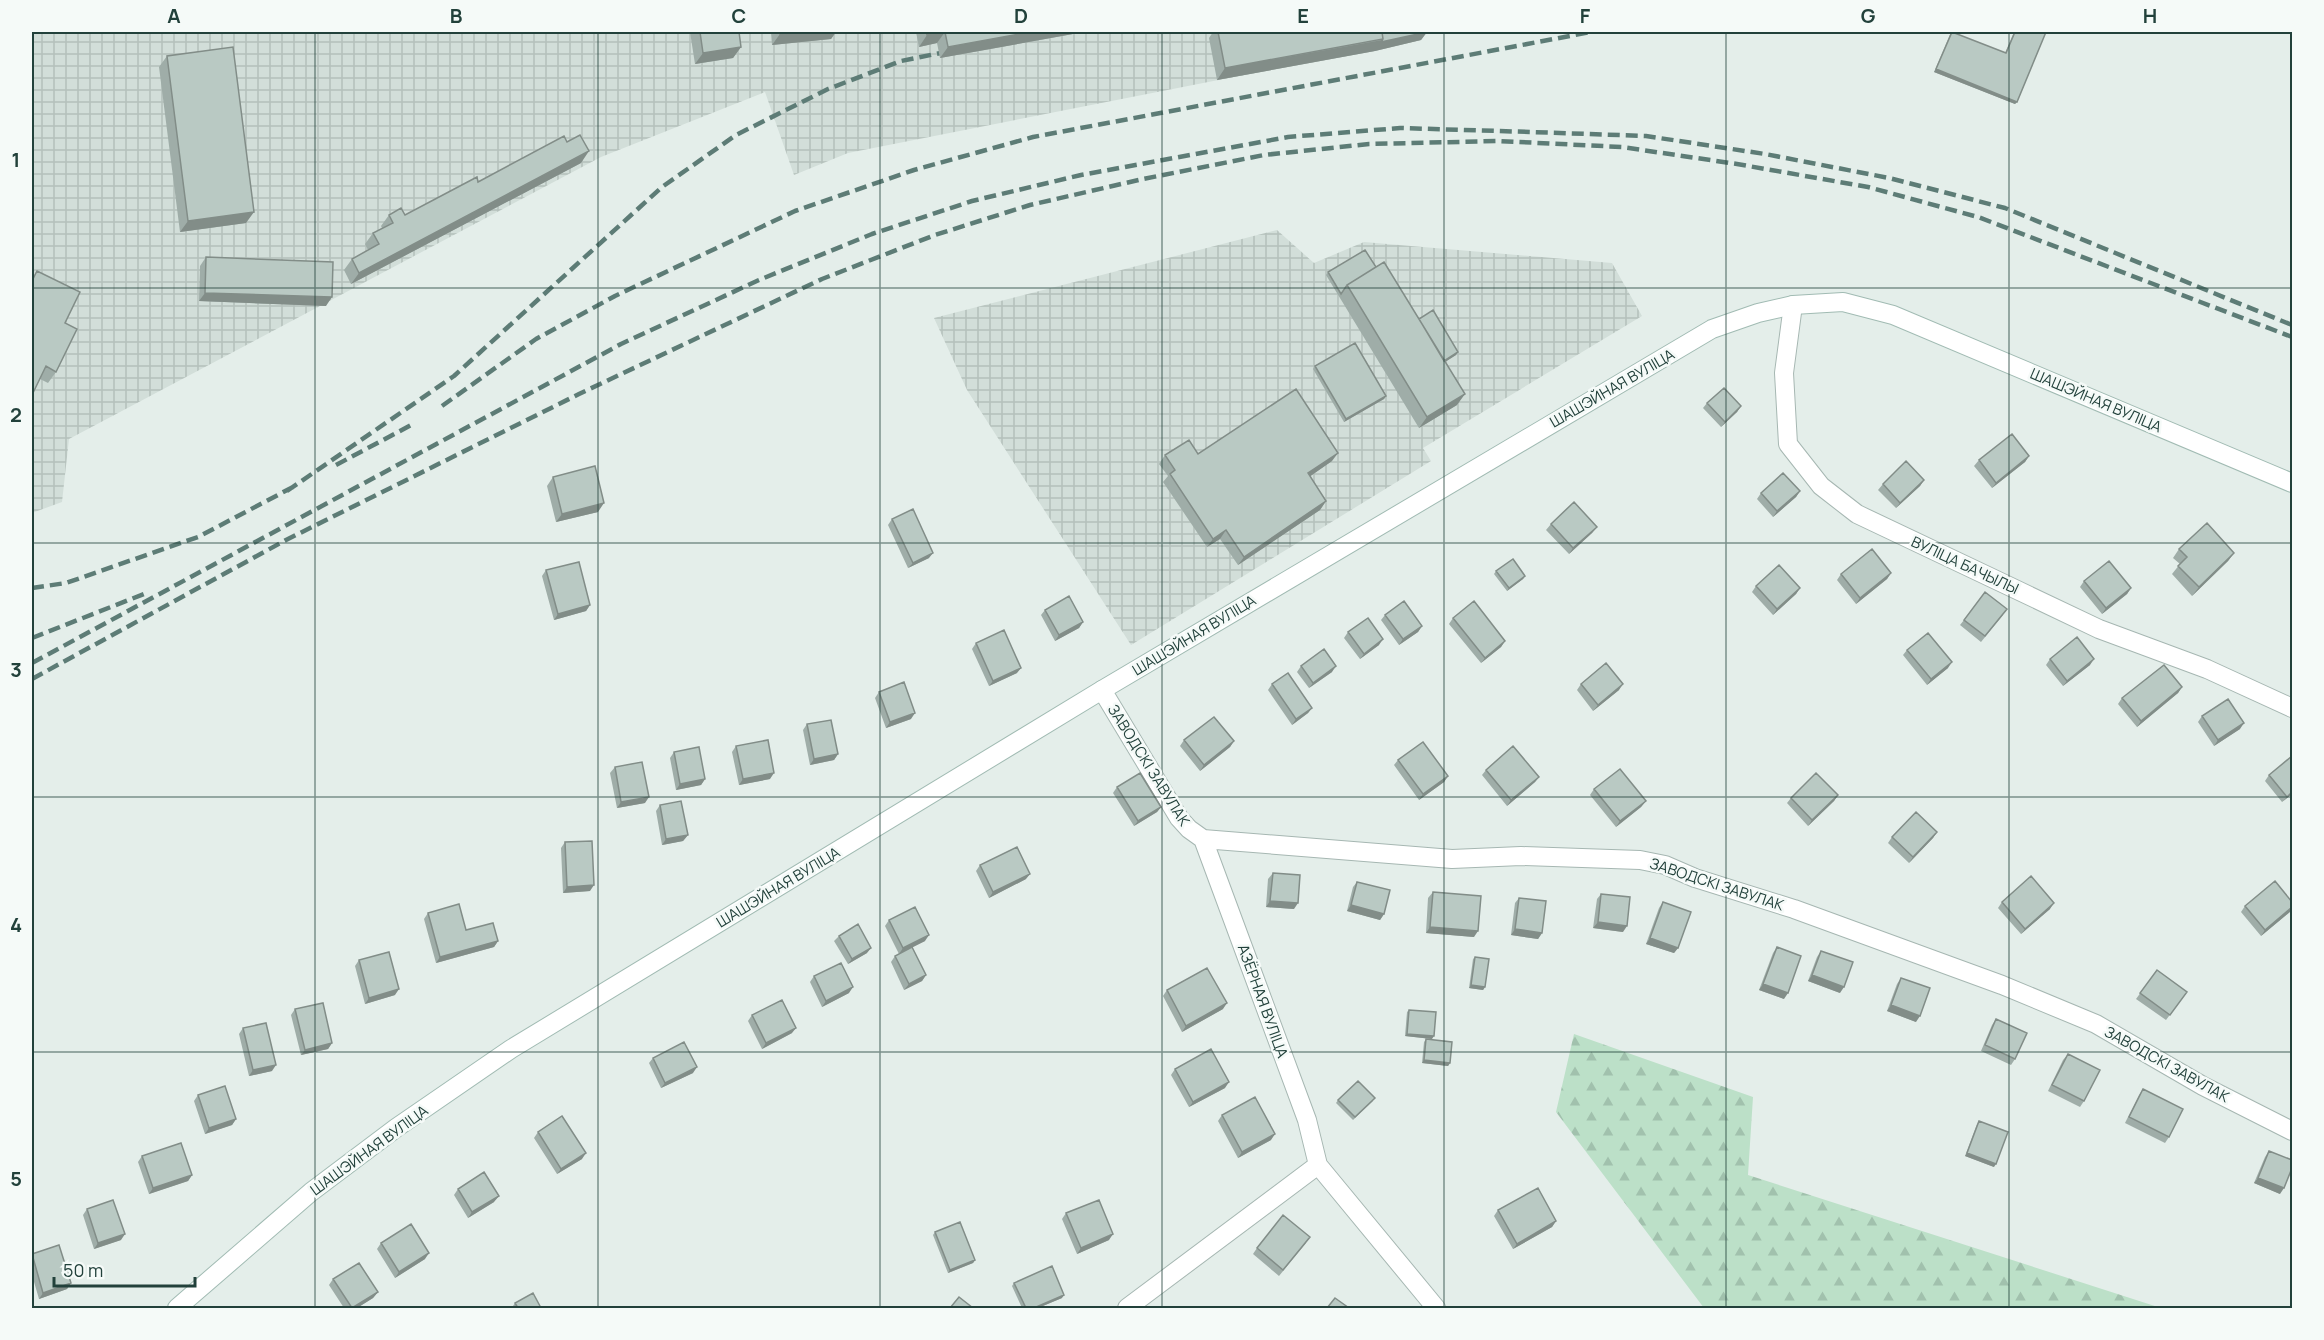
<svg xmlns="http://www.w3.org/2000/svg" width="2324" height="1340" viewBox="0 0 2324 1340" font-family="Manrope,sans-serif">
  <defs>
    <pattern id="industrial-grid" width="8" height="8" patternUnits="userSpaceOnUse" patternTransform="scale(1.5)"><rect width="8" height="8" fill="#d2ded9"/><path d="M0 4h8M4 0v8" fill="none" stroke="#b4c0bb"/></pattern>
    <pattern id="forest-firs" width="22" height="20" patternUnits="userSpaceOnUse" patternTransform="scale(1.5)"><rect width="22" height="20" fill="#bce0c8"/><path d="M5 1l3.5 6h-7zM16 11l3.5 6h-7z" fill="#a1c1ad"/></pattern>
  </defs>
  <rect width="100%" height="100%" fill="#e4eeea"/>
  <path fill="url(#industrial-grid)" d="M32 32H1419L1421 40 848 153 794 175 765 92 601 157 69 439 62 502 32 513Z
    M1277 230 1314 263 1364 242 1612 263 1642 316 1423 448 1431 461 1131 645 967 390 934 318Z"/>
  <path fill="url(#forest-firs)" d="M1574 1034 1753 1097 1748 1175 2161 1308H1704L1556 1112Z"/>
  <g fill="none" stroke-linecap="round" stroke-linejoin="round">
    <g stroke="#a6b7b2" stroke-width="20">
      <path id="street" d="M1793 305 1784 373 1788 444 1821 486 1857 514 1994 579 2099 629 2207 669 2292 708
        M1102 690 1179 818 1189 829 1203 839 1452 859 1521 856 1640 860 1665 865 1695 878 1794 909 2002 985 2096 1024 2203 1086 2292 1131
        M1318 1165 1436 1308
        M1127 1308 1318 1165 1307 1120 1203 839"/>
    </g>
    <g stroke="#a1bbb3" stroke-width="20">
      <path id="secondary" d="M177 1308 311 1192 396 1128 511 1049 1102 690 1712 329 1758 313 1793 305 1843 302 1893 315 2292 483"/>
    </g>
    <use href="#street" stroke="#fff" stroke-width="18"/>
    <use href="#secondary" stroke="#fff" stroke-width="18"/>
    <path stroke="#5d7c76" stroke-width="4.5" stroke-dasharray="12 6" stroke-linecap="butt" d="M442 406 536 339 615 296 795 211 914 170 1033 137 1591 32
      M336 465 415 423
      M287 491 454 376 662 187 736 135 828 89 901 61 955 50
      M32 588 66 583 198 537 293 487
      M32 638 149 592
      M32 663 621 344 759 280 872 234 972 201 1081 175 1288 137 1400 128 1532 132 1646 136 1765 154 1889 178 2005 208 2292 325
      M32 679 286 540 579 394 822 279 935 235 1030 205 1143 179 1264 155 1369 144 1498 141 1622 147 1737 164 1868 187 1978 217 2292 337"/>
  </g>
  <path fill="#9fada8" d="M690 32H739L741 47 733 58 695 64Z
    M771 32H836L831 39 772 45Z
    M916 32H1084L940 58 937 43 919 47Z
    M1213 32H1427L1421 40 1375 51 1217 80 1209 38Z
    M1951 32 2005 53 2014 32H2046L2017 102 2015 104 1934 72Z
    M167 56 246 223 180 232 159 67Z
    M567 142 581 163 351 284 344 270 352 259 368 250 365 244 373 233 382 228 381 226 389 215H405Z
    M206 257 326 306 199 301 200 266Z
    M1376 267 1419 319 1456 355 1445 362 1457 405 1419 428 1326 275 1328 272Z
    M37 271 65 323 56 372 48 383 40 379 32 395V278Z
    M1315 366 1386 396 1384 399 1344 422 1313 369Z
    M1707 403 1741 406 1737 412 1721 427 1703 408Z
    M1198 454 1332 461 1310 476 1326 501 1320 510 1238 565 1220 539 1207 547 1163 482 1168 476 1159 464 1165 455Z
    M2029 456 2025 462 1992 488 1974 466 1979 460Z
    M553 477 598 512 556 522 547 486Z
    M1924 480 1920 486 1896 508 1878 490 1883 484Z
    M1800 491 1796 497 1773 517 1757 499 1761 493Z
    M892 519 929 558 908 568 888 525Z
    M1551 524 1597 527 1592 533 1569 554 1546 530Z
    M2179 549 2234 553 2228 561 2192 596 2172 574 2180 564 2173 558Z
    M546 570 590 605 586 611 554 620 542 576Z
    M1496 571 1525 576 1523 579 1507 591 1494 574Z
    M1891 573 1887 579 1856 604 1837 580 1841 574Z
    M2084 581 2131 588 2127 594 2102 614 2080 587Z
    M1756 586 1800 588 1796 594 1773 615 1752 592Z
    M1045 610 1083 622 1079 628 1055 641 1041 615Z
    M1385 615 1422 626 1418 632 1399 645 1381 620Z
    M2003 615 1981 642 1960 625 1964 620Z
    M1453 618 1505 641 1501 647 1481 663 1449 624Z
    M1348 632 1379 645 1360 659 1344 638Z
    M976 643 1017 673 989 686 972 649Z
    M1907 650 1948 668 1927 685 1903 655Z
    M2050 659 2090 665 2063 686 2046 665Z
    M1301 666 1332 672 1309 688 1297 672Z
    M1272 684 1312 708 1308 713 1292 725 1268 690Z
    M1581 684 1619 690 1593 711 1577 690Z
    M2182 687 2178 693 2137 727 2118 704 2122 698Z
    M879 692 911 719 886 728 875 698Z
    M2202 716 2240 729 2214 746 2198 722Z
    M807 724 838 754 834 760 810 765 803 730Z
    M1184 740 1234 741 1230 747 1200 771 1180 746Z
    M736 746 770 779 739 785 732 752Z
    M674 752 705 779 701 785 676 790 670 758Z
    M1398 760 1448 776 1444 782 1419 800 1394 765Z
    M615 767 645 803 617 808 610 773Z
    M1486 770 1539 777 1535 782 1507 806 1482 775Z
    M2269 775 2292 794 2282 802 2265 781Z
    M1117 787 1161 807 1157 812 1134 826 1113 793Z
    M1594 789 1646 801 1641 807 1616 827 1590 795Z
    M1838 795 1834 801 1808 826 1787 803 1791 798Z
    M660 805 688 835 683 841 662 845 656 811Z
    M1937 832 1933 838 1909 863 1888 843 1892 837Z
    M565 842 590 891 563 893 561 848Z
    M980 865 1026 879 989 898 976 871Z
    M1273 873 1294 909 1266 907 1268 879Z
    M1357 882 1384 914 1380 920 1347 911 1353 887Z
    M1433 892 1474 937 1426 933 1428 898Z
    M1601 894 1623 932 1593 928 1597 899Z
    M1519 898 1542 933 1538 939 1511 935 1515 903Z
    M1663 902 1678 948 1674 953 1646 944 1659 908Z
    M2002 902 2050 909 2021 934 1998 908Z
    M2245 906 2291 911 2261 936 2241 912Z
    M428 913 466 930 498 941 494 947 436 963 424 919Z
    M889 920 925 941 899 954 885 926Z
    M839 936 867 953 848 964 834 941Z
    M1777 947 1784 999 1759 990 1773 953Z
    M1821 951 1840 993 1808 981 1817 957Z
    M895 956 926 975 922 981 904 990 891 962Z
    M1475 957 1485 987 1483 990 1469 988 1473 959Z
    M359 960 395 995 365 1004 355 966Z
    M2157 970 2187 992 2166 1020 2136 999Z
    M814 976 849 993 822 1007 810 982Z
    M1901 978 1916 1022 1887 1011 1897 984Z
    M1167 990 1223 1009 1182 1032 1163 996Z
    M295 1009 332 1043 328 1049 301 1055 291 1015Z
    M1409 1010 1432 1039 1405 1036 1407 1012Z
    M752 1015 792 1033 762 1049 748 1021Z
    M1996 1019 2015 1059 2011 1065 1981 1051 1992 1025Z
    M243 1028 272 1071 249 1076 239 1034Z
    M1426 1039 1450 1063 1448 1066 1422 1063 1424 1042Z
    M2068 1054 2084 1101 2080 1107 2048 1091 2063 1060Z
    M653 1058 693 1073 661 1088 649 1063Z
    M1175 1069 1225 1088 1189 1107 1171 1075Z
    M2143 1089 2169 1137 2165 1143 2125 1123 2139 1095Z
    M198 1095 236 1119 232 1125 205 1134 194 1101Z
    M1338 1100 1373 1101 1353 1120 1336 1103Z
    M1222 1115 1271 1140 1238 1158 1218 1121Z
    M1979 1121 1994 1167 1965 1156 1977 1124Z
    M538 1132 582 1159 557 1174 534 1138Z
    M2269 1151 2280 1194 2254 1183 2265 1157Z
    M142 1156 192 1175 188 1181 149 1194 138 1162Z
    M458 1189 494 1202 468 1218 454 1195Z
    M87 1209 121 1240 94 1249 83 1215Z
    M1498 1210 1556 1221 1552 1227 1513 1249 1494 1216Z
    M1066 1213 1109 1240 1077 1254 1062 1219Z
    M935 1232 975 1260 973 1263 948 1273 933 1235Z
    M381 1243 425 1259 395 1278 377 1249Z
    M1306 1243 1279 1276 1253 1254 1257 1248Z
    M32 1254 71 1283 67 1289 39 1299 32 1275Z
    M333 1279 378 1292 373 1298 357 1308H344L329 1285Z
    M1014 1283 1062 1298 1038 1308H1022L1012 1286Z
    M515 1303 541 1308H515L513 1306Z"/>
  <path fill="#828d88" d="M800 32H836L831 39 772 45 780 34Z
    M945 32 937 43 919 47 927 35Z
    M1030 32H1084L940 58 948 47Z
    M1427 32 1421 40 1375 51 1217 80 1225 68Z
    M741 47 733 58 695 64 703 53Z
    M1936 69 2017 102 2015 104 1934 72Z
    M589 151 581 163 351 284 359 273Z
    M254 212 246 223 180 232 188 221Z
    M205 293 332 297 326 306 199 301Z
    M1458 352 1456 355 1434 369 1436 366Z
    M1465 394 1457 405 1419 428 1427 417Z
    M1386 396 1384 399 1344 422 1346 419Z
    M1741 406 1737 412 1721 427 1725 422Z
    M1338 453 1332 461 1302 482 1308 473Z
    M2029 456 2025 462 1992 488 1996 483Z
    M1924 480 1920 486 1896 508 1900 503Z
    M1800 491 1796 497 1773 517 1777 511Z
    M1326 501 1320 510 1238 565 1244 557Z
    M604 503 598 512 556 522 562 514Z
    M1597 527 1592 533 1569 554 1573 548Z
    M1226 530 1220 539 1207 547 1213 539Z
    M933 553 929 558 908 568 913 563Z
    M2234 553 2228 561 2192 596 2199 587Z
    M1891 573 1887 579 1856 604 1860 598Z
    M1525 576 1523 579 1507 591 1509 588Z
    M1800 588 1796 594 1773 615 1777 609Z
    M2131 588 2127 594 2102 614 2106 608Z
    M590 605 586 611 554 620 558 614Z
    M1083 622 1079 628 1055 641 1059 635Z
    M1422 626 1418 632 1399 645 1403 639Z
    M1383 639 1379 645 1360 659 1364 654Z
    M1505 641 1501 647 1481 663 1485 658Z
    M2094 659 2090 665 2063 686 2067 681Z
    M1952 662 1948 668 1927 685 1931 679Z
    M1336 666 1332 672 1309 688 1313 683Z
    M1021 668 1017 673 989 686 993 681Z
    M1623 684 1619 690 1593 711 1598 705Z
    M2182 687 2178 693 2137 727 2141 721Z
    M1312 708 1308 713 1292 725 1296 719Z
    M915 713 911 719 886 728 890 722Z
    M2244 723 2240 729 2214 746 2218 740Z
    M1234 741 1230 747 1200 771 1204 765Z
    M838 754 834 760 810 765 814 759Z
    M774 773 770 779 739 785 743 779Z
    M1448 776 1444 782 1419 800 1423 794Z
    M1539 777 1535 782 1507 806 1511 800Z
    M705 779 701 785 676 790 680 784Z
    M2292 792V794L2282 802Z
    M1838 795 1834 801 1808 826 1812 820Z
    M649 797 645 803 617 808 621 802Z
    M1646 801 1641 807 1616 827 1620 821Z
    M1161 807 1157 812 1134 826 1138 821Z
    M1937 832 1933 838 1909 863 1913 857Z
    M688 835 683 841 662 845 666 839Z
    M1030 874 1026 879 989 898 993 892Z
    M594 885 590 891 563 893 567 887Z
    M1270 901 1298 903 1294 909 1266 907Z
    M2054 903 2050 909 2021 934 2025 929Z
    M1351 905 1384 914 1380 920 1347 911Z
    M2292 907 2291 911 2261 936 2265 930Z
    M1598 922 1627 926 1623 932 1593 928Z
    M1430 927 1478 931 1474 937 1426 933Z
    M1515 929 1542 933 1538 939 1511 935Z
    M929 935 925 941 899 954 903 948Z
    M1650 938 1678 948 1674 953 1646 944Z
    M498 941 494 947 436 963 440 957Z
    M871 948 867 953 848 964 852 959Z
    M926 975 922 981 904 990 909 984Z
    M1812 975 1844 987 1840 993 1808 981Z
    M1763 984 1788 993 1784 999 1759 990Z
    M1471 985 1485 987 1483 990 1469 988Z
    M853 987 849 993 822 1007 826 1001Z
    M399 989 395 995 365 1004 369 998Z
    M1227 1003 1223 1009 1182 1032 1186 1026Z
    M1891 1005 1920 1016 1916 1022 1887 1011Z
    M796 1028 792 1033 762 1049 766 1043Z
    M1407 1034 1434 1036 1432 1039 1405 1036Z
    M332 1043 328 1049 301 1055 305 1050Z
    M1424 1060 1450 1063 1448 1066 1422 1063Z
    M276 1065 272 1071 249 1076 253 1070Z
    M697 1067 693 1073 661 1088 665 1083Z
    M1229 1082 1225 1088 1189 1107 1193 1102Z
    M236 1119 232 1125 205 1134 209 1128Z
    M1275 1134 1271 1140 1238 1158 1242 1152Z
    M586 1153 582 1159 557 1174 561 1169Z
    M1967 1153 1996 1164 1994 1167 1965 1156Z
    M192 1175 188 1181 149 1194 153 1188Z
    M2258 1178 2284 1188 2280 1194 2254 1183Z
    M499 1196 494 1202 468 1218 472 1212Z
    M1556 1221 1552 1227 1513 1249 1517 1244Z
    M125 1234 121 1240 94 1249 98 1243Z
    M1113 1234 1109 1240 1077 1254 1081 1248Z
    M429 1253 425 1259 395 1278 399 1272Z
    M975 1260 973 1263 948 1273 950 1270Z
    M71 1283 67 1289 39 1299 43 1293Z
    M378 1292 373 1298 357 1308H352Z
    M1064 1295 1062 1298 1038 1308H1034Z"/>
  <path fill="#b9c9c3" stroke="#828d88" stroke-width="1.5" d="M700 32H739L741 47 703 53Z
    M780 32H800L780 34Z
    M926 32H1030L948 47 945 32 927 35Z
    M1218 32H1382L1383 39 1225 68Z
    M1382 32H1427L1381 42 1383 39Z
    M1952 32 2006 53 2015 32H2046L2017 102 1936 69Z
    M233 47 254 212 188 221 167 56Z
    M580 135 589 151 359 273 352 259 379 244 373 233 393 223 389 215 401 208 405 215 477 177 478 182 564 136 567 142Z
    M1365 250 1376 267 1347 285 1341 294 1328 272Z
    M206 257 333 262 332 297 205 293Z
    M1384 262 1465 394 1427 417 1347 285Z
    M37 271 80 292 65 323 77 329 56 372 46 366 32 395V281Z
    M1433 310 1458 352 1444 361 1419 319Z
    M1355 343 1386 396 1346 419 1315 366Z
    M1724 388 1741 406 1725 422 1707 403Z
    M1296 389 1338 453 1308 473 1326 501 1244 557 1226 530 1213 539 1170 474 1175 470 1165 455 1189 440 1198 454Z
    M2012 434 2029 456 1996 483 1979 460Z
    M1906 461 1924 480 1900 503 1883 484Z
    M595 466 604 503 562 514 553 477Z
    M1783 473 1800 491 1777 511 1761 493Z
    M1574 502 1597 527 1573 548 1551 524Z
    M913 509 933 553 913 563 892 519Z
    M2207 523 2234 553 2199 587 2178 566 2187 557 2179 549Z
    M1872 549 1891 573 1860 598 1841 574Z
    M1513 559 1525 576 1509 588 1496 571Z
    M2109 561 2131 588 2106 608 2084 581Z
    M579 562 590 605 558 614 546 570Z
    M1779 565 1800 588 1777 609 1756 586Z
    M1985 592 2007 609 1985 636 1964 620Z
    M1069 596 1083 622 1059 635 1045 610Z
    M1404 601 1422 626 1403 639 1385 615Z
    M1474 601 1505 641 1485 658 1453 618Z
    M1368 618 1383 639 1364 654 1348 632Z
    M1004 630 1021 668 993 681 976 643Z
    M1928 633 1952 662 1931 679 1907 650Z
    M2077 637 2094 659 2067 681 2050 659Z
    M1324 649 1336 666 1313 683 1301 666Z
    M1606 663 1623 684 1598 705 1581 684Z
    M2164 665 2182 687 2141 721 2122 698Z
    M1288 673 1312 708 1296 719 1272 684Z
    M904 682 915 713 890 722 879 692Z
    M2228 699 2244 723 2218 740 2202 716Z
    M1214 717 1234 741 1204 765 1184 740Z
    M831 720 838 754 814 759 807 724Z
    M768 740 774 773 743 779 736 746Z
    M1423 742 1448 776 1423 794 1398 760Z
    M1513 746 1539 777 1511 800 1486 770Z
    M699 747 705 779 680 784 674 752Z
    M2292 756V792L2287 797 2269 775Z
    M642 762 649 797 621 802 615 767Z
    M1620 769 1646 801 1620 821 1594 789Z
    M1140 773 1161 807 1138 821 1117 787Z
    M1816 773 1838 795 1812 820 1791 798Z
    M681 801 688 835 666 839 660 805Z
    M1916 812 1937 832 1913 857 1892 837Z
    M592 841 594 885 567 887 565 842Z
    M1017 847 1030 874 993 892 980 865Z
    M1273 873 1300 875 1298 903 1270 901Z
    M2031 876 2054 903 2025 929 2002 902Z
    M2275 881 2292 902V907L2265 930 2245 906Z
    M1357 882 1390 890 1384 914 1351 905Z
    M1433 892 1481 896 1478 931 1430 927Z
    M1601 894 1630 897 1627 926 1598 922Z
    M1519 898 1546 901 1542 933 1515 929Z
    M1663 902 1691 912 1678 948 1650 938Z
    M459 904 466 930 493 923 498 941 440 957 428 913Z
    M915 907 929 935 903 948 889 920Z
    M858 924 871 948 852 959 839 936Z
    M912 947 926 975 909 984 895 956Z
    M1777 947 1801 956 1788 993 1763 984Z
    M1821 951 1853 962 1844 987 1812 975Z
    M389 952 399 989 369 998 359 960Z
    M1475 957 1489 959 1485 987 1471 985Z
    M841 963 853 987 826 1001 814 976Z
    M1207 968 1227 1003 1186 1026 1167 990Z
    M2157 970 2187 992 2170 1015 2140 993Z
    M1901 978 1930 988 1920 1016 1891 1005Z
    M782 1000 796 1028 766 1043 752 1015Z
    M323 1003 332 1043 305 1050 295 1009Z
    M1409 1010 1436 1012 1434 1036 1407 1034Z
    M1996 1019 2027 1033 2015 1059 1985 1045Z
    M266 1023 276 1065 253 1070 243 1028Z
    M1426 1039 1452 1042 1450 1063 1424 1060Z
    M684 1042 697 1067 665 1083 653 1058Z
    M1211 1049 1229 1082 1193 1102 1175 1069Z
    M2068 1054 2100 1070 2084 1101 2052 1085Z
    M1358 1081 1375 1098 1355 1117 1338 1100Z
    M225 1086 236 1119 209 1128 198 1095Z
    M2143 1089 2183 1109 2169 1137 2129 1117Z
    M1255 1097 1275 1134 1242 1152 1222 1115Z
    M562 1116 586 1153 561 1169 538 1132Z
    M1979 1121 2008 1132 1996 1164 1967 1153Z
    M181 1143 192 1175 153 1188 142 1156Z
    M2269 1151 2292 1160V1168L2284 1188 2258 1178Z
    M484 1172 499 1196 472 1212 458 1189Z
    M1538 1188 1556 1221 1517 1244 1498 1210Z
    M113 1200 125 1234 98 1243 87 1209Z
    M1099 1200 1113 1234 1081 1248 1066 1213Z
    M1283 1215 1310 1237 1283 1270 1257 1248Z
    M960 1222 975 1260 950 1270 935 1232Z
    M411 1224 429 1253 399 1272 381 1243Z
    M59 1245 71 1283 43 1293 32 1254Z
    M359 1263 378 1292 352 1308 333 1279Z
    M1052 1266 1064 1295 1034 1308H1026L1014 1283Z
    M533 1293 541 1308H518L515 1303Z
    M959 1297 973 1308H950Z
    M1335 1298 1349 1308H1327Z"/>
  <path fill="none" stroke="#22413b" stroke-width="1.5" stroke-opacity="0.55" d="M315 32V1308M598 32V1308M880 32V1308M1162 32V1308M1444 32V1308M1726 32V1308M2009 32V1308M32 288H2292M32 543H2292M32 797H2292M32 1052H2292"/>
  <g text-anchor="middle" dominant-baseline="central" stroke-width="5" stroke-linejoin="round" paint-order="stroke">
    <g font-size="15" fill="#22413b" stroke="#f5faf8">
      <text transform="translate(1612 388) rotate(-30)">ШАШЭЙНАЯ ВУЛІЦА</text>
      <text transform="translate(2096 400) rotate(23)">ШАШЭЙНАЯ ВУЛІЦА</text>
      <text transform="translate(1965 565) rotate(25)">ВУЛІЦА БАЧЫЛЫ</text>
      <text transform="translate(1194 635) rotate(-31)">ШАШЭЙНАЯ ВУЛІЦА</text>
      <text transform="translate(1149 765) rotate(58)">ЗАВОДСКІ ЗАВУЛАК</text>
      <text transform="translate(1717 884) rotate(18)">ЗАВОДСКІ ЗАВУЛАК</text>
      <text transform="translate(778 887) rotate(-31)">ШАШЭЙНАЯ ВУЛІЦА</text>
      <text transform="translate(1263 1001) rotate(70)">АЗЁРНАЯ ВУЛІЦА</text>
      <text transform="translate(2167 1064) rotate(29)">ЗАВОДСКІ ЗАВУЛАК</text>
      <text transform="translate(369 1150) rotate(-36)">ШАШЭЙНАЯ ВУЛІЦА</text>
    </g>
  </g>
  <rect width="2324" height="1340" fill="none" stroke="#f5faf8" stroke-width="66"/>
  <path d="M54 1277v9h141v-9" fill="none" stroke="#22413b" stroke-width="3"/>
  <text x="63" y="1277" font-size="18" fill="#22413b" stroke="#f5faf8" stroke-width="4.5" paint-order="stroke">50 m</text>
  <rect x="33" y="33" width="2258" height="1274" fill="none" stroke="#22413b" stroke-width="2"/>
  <g font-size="20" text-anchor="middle" font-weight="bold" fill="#22413b">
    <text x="174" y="23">A</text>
    <text x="456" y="23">B</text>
    <text x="739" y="23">C</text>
    <text x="1021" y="23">D</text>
    <text x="1303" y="23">E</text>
    <text x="1585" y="23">F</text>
    <text x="1868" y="23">G</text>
    <text x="2150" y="23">H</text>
    <text x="16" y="167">1</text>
    <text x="16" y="422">2</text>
    <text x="16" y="677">3</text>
    <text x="16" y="932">4</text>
    <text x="16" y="1186">5</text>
  </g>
</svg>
